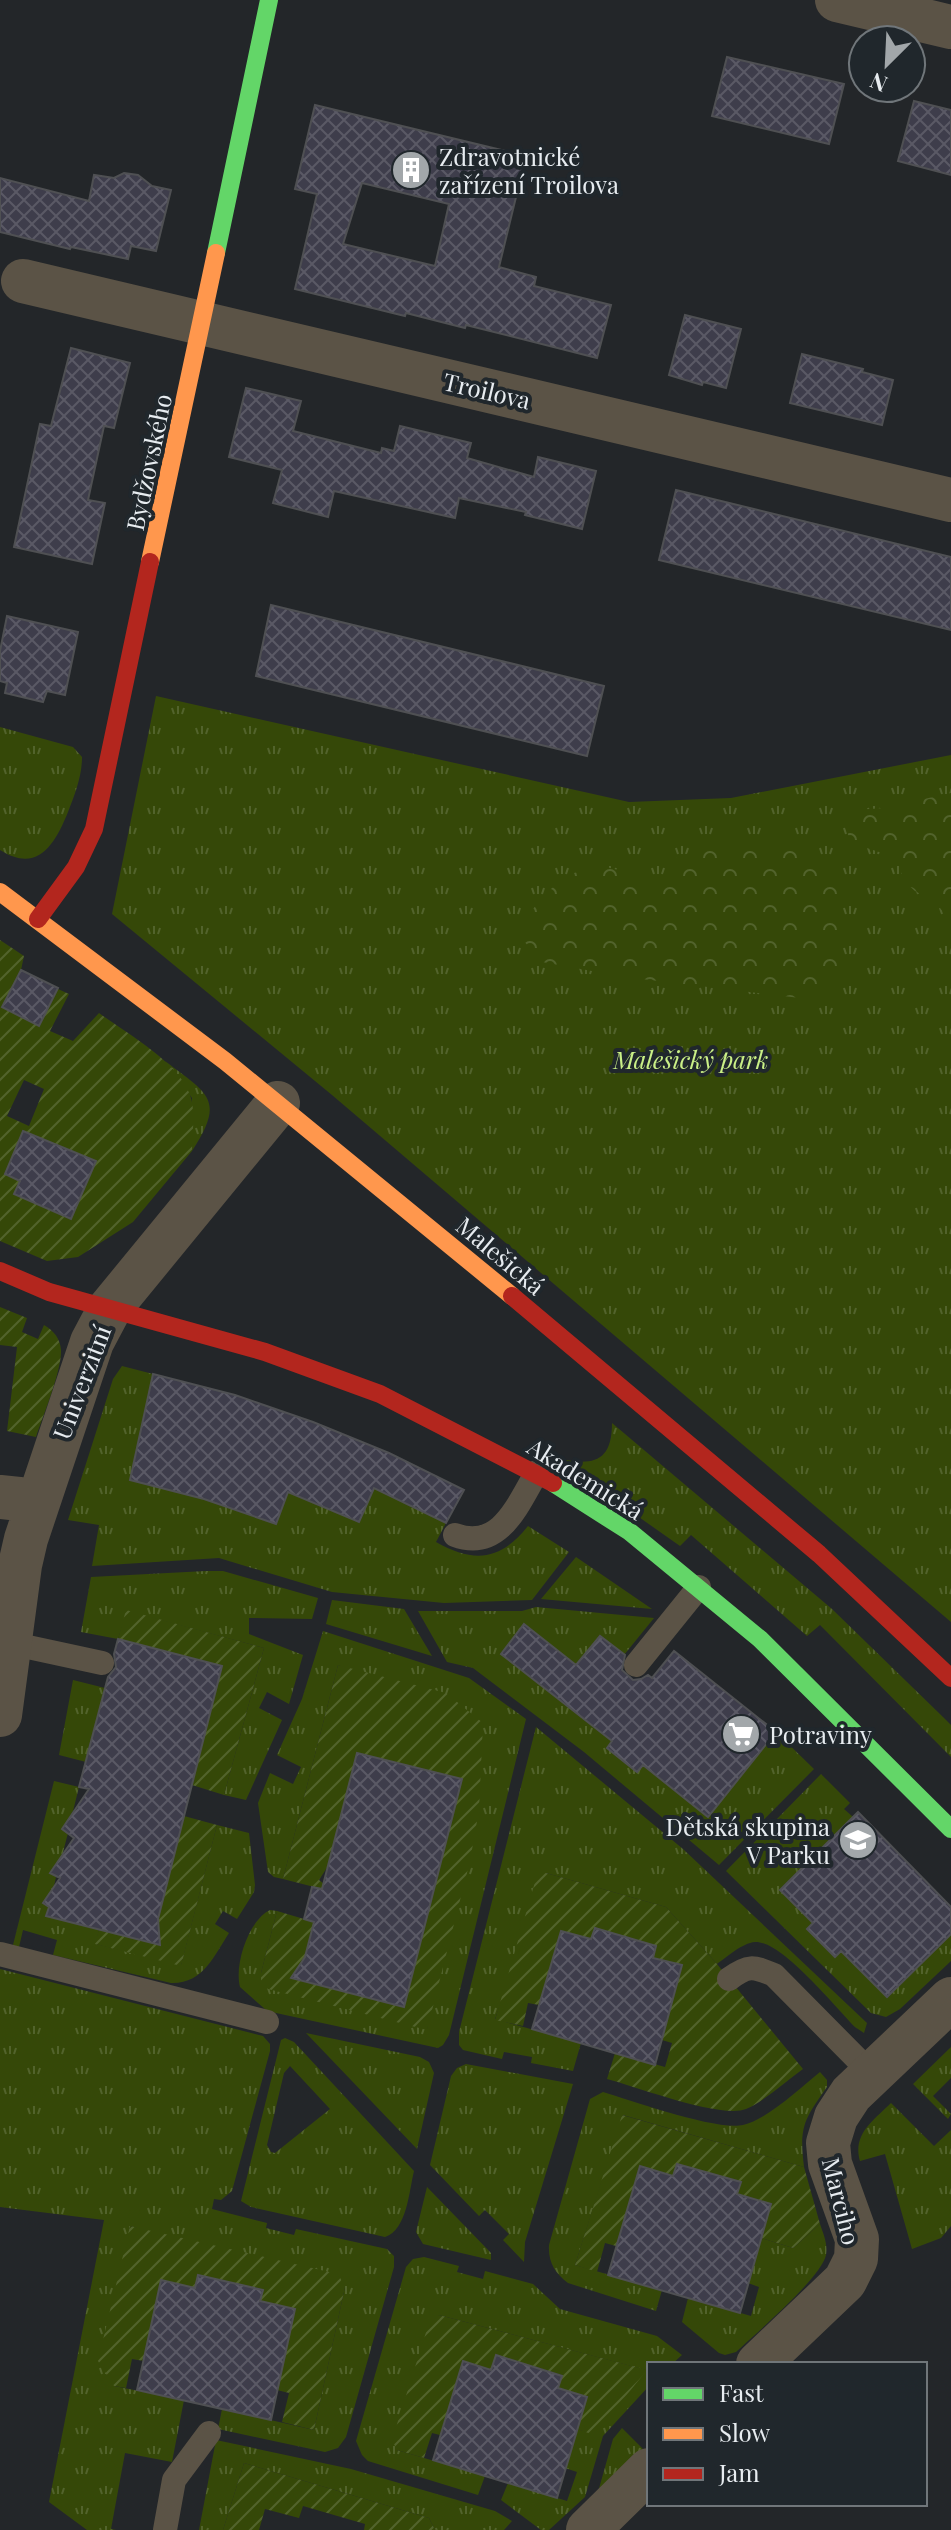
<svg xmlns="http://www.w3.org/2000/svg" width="951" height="2530" viewBox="0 0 951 2530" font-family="'Playfair Display',serif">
  <defs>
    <pattern id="grass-tufts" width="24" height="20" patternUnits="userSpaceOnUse" patternTransform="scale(2)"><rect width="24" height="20" fill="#354808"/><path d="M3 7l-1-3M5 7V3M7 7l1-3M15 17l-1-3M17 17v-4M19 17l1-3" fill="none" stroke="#52632c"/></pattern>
    <pattern id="forest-crowns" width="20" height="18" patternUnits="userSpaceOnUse" patternTransform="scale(2)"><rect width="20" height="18" fill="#354808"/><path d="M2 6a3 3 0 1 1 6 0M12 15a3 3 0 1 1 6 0" fill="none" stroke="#52632c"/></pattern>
    <pattern id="garden-furrows" width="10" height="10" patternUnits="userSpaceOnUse" patternTransform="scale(2)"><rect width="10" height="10" fill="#354808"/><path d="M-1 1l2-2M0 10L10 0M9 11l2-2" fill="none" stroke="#52632c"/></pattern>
    <pattern id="building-cross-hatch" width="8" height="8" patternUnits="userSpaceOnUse" patternTransform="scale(2)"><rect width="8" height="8" fill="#3e3d4b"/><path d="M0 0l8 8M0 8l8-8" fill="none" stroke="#5a5965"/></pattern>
  </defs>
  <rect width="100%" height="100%" fill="#232629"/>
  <path fill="url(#grass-tufts)" fill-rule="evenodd" d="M156 696 629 802 731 798 951 755V1622L332 1095 112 914Z
    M0 727 73 747 82 757C82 776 75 794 68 812 55 844 38 874 0 850Z
    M165 1061C208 1094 226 1099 192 1151V1098Z
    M122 1366 153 1374 130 1480 204 1499 275 1523 288 1492 359 1522 374 1488 446 1523 436 1542C475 1564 501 1560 528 1526L569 1552 532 1600 444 1603 332 1592 219 1558 92 1566 99 1525 68 1520 113 1379Z
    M612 1423 832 1609 943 1717 951 1725V1757L820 1625 807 1636 691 1535 680 1546 555 1458C589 1465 612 1466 612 1423Z
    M576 1557 652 1609 541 1599Z
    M206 1571H223L318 1598 312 1619 249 1618V1634L303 1655 289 1704 267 1692 259 1708 282 1720 246 1800 224 1795 264 1648 127 1611 118 1639 81 1632 91 1577Z
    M332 1600 404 1609 432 1656 326 1624Z
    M536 1607 654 1618 624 1655 600 1636 576 1665 525 1625 612 1741 607 1748 637 1772 643 1765 708 1817 776 1732 814 1769 719 1865 584 1752 473 1668 447 1662 418 1611H522Z
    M323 1631 469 1678 526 1719 449 2035 443 2045 438 2048 276 2013 266 2010 240 1987C234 1964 249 1920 270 1910L277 1911 261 1973 427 2029 482 1723 338 1665 283 1879 274 1877 268 1872 258 1803 270 1773 293 1784 301 1767 277 1755 302 1699Z
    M73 1680 105 1688 86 1762 59 1755Z
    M536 1727 683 1849 867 2023 864 2033 855 2027C836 2008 781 1940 755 1942 742 1943 727 1957 717 1964L666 1907 546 1873 495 2019 581 2043 573 2071 531 2063 532 2057 504 2052 502 2059 463 2050 459 2045V2032Z
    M821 1774 850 1803 844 1809 853 1817 780 1889 813 1923 807 1929 834 1957 841 1951 887 1997 951 1934V1961L900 2009 886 2017 871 2013 726 1871Z
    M54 1781 79 1787 73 1811 62 1829 68 1833 62 1856 50 1873 56 1877 54 1886 43 1903 49 1907 47 1915 99 1929 96 1944 181 1965 217 1825 249 1833 255 1885 254 1892 237 1919 223 1911 215 1924 229 1933C214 1956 203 1984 171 1983L53 1955 57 1940 23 1930 19 1947 13 1945Z
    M0 1969 263 2036 270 2044V2051L232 2191 221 2200 214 2199 212 2209 267 2223 266 2228 294 2235 296 2229 387 2249 394 2256V2267L346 2437 338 2448 325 2452 218 2429 222 2409 314 2430 345 2287 130 2226 114 2386 184 2400 172 2462 125 2453 111 2529 116 2530H87L49 2502 104 2220 0 2207Z
    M306 2033 420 2057 429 2062 434 2073 417 2149Z
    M285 2038 294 2042 414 2171C409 2191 407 2230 385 2237L251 2207 241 2201 281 2040ZM290 2066 330 2109 275 2153 271 2152 267 2145 284 2073Z
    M951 2047V2078L933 2096 951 2114 948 2119 913 2084Z
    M466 2064 573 2084 525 2242 524 2262 503 2240 509 2234 485 2210 479 2216 430 2165 451 2076 457 2068Z
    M820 2072 827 2080V2087C804 2120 799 2126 804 2167L623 2115 575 2265 662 2290 656 2311 568 2283C555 2273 548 2262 549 2245L590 2099 603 2092C633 2101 717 2131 743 2125 768 2119 800 2088 820 2072Z
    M891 2103 934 2146 951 2130V2226L941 2238 912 2249 885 2154 860 2161C852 2134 874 2120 891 2103Z
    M427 2187 491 2253V2260L423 2244 416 2232Z
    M820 2224C823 2233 828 2244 826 2255 821 2278 756 2333 736 2352L725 2355 719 2353 682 2322 688 2298 751 2316 759 2287 748 2283 761 2238 793 2248Z
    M424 2257 459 2266 457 2272 483 2279 485 2271 533 2284 560 2309 657 2336 682 2355 672 2364H649V2386L603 2436 585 2497 549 2530H541L501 2500 508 2483 567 2501 577 2472 565 2468 577 2429 594 2434 646 2370 439 2315 397 2450 485 2476 478 2495 368 2461 362 2455 356 2441 406 2267 413 2259Z
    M622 2428 646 2452 596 2499 613 2439Z
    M216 2440 351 2469 495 2511 512 2521 504 2530H435L429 2518 244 2463 223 2530H199Z"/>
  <path fill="url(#forest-crowns)" d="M951 793V921L934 901 915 891 904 881 899 866 882 853 858 845 848 835 849 821 855 810 884 808Z
    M763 841 802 849 827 868 843 891 841 960 828 987 800 998 625 977 542 962 523 940 524 920 547 892 570 874 602 866 659 880 674 859 711 844Z"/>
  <path fill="url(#garden-furrows)" fill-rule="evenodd" d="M0 940 24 956 21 970 3 1007 39 1026 58 989 69 994 50 1031 73 1041 99 1013C126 1033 179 1062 190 1095 196 1111 192 1134 192 1151L133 1222 78 1257 47 1261 0 1241ZM24 1080 44 1089 29 1126 7 1116ZM24 1132 96 1162 71 1219 15 1194 20 1181 5 1174Z
    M0 1307 27 1318 22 1332 38 1339 44 1325C54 1331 60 1338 61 1350 62 1370 43 1416 36 1437L7 1431 17 1347 0 1345Z
    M126 1610 264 1648 224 1795 192 1785 221 1666 118 1639Z
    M338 1665 446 1693 483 1723 479 1810 470 1861 427 2030 268 1989 261 1982V1973L277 1911 314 1922 299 1980 404 2007 462 1779 357 1753 328 1866 319 1880 324 1884 322 1889 283 1879Z
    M184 1816 217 1825 181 1966 95 1944 99 1929 158 1919Z
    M546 1873 666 1907 717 1964 803 2069C785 2082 766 2100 746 2109 721 2119 637 2087 607 2079L615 2053 665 2067 672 2043 662 2040 682 1966 653 1958 655 1946 595 1928 591 1939 539 2005 528 2003 523 2026 495 2020 537 1875Z
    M622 2115 804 2167 820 2224 793 2248 761 2238 771 2204 737 2194 740 2182 678 2164 673 2176 640 2166 616 2246 605 2243 597 2272 575 2265Z
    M130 2226 338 2274 345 2287 314 2430 282 2422 289 2393 277 2390 260 2301 262 2289 199 2275 195 2288 161 2280 144 2361 132 2359 126 2388 114 2386 98 2361Z
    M439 2315 647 2370 594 2435 577 2429 587 2397 558 2388 562 2375 496 2355 491 2370 463 2361 440 2435 432 2433 424 2458 397 2450 392 2440 428 2326Z
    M244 2463 429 2518 435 2530H364L365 2524 303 2506 299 2518 265 2509 259 2530H223Z"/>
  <path fill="url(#building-cross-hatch)" stroke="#4f5053" stroke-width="2" fill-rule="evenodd" d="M727 57 844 84 829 144 712 116Z
    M914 101 951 110V175L898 161Z
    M315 105 526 156 499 267 536 277 534 286 611 305 597 358 470 326 466 325 465 328 406 313 405 316 295 289 317 194 295 189ZM362 183 449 204 435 266 343 244Z
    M124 173 138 175 152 186 171 190 156 251 131 246 128 259 71 247 70 249 0 232V178L89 201 94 175 114 178Z
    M685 315 741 329 726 388 703 382 702 385 669 375Z
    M71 348 130 363 114 428 104 426 88 500 105 503 92 564 14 547 40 424 51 426Z
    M802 354 863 369 862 372 893 380 882 425 790 403Z
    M246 388 301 401 293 431 381 453 382 448 394 451 400 426 471 443 467 458 534 477 538 457 596 471 582 529 525 515 526 512 459 498 455 518 334 491 328 517 273 503 282 470 229 457Z
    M676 490 951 557V630L659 560Z
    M271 605 604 686 587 756 256 676Z
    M7 616 78 632 65 695 47 691 43 702 5 693 7 683 0 681V651Z
    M21 970 58 988 39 1026 2 1007Z
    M23 1131 96 1161 71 1219 14 1194 20 1181 5 1174Z
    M153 1374 235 1395 313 1422 389 1453 464 1490 446 1523 374 1488 359 1522 288 1492 276 1524 204 1499 130 1480Z
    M524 1624 576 1665 600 1636 625 1655 622 1670 633 1680 641 1679 648 1675 652 1678 674 1651 776 1732 708 1817 643 1765 637 1772 607 1748 612 1741 501 1654Z
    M118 1639 222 1666 158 1919 160 1945 46 1916 49 1907 43 1903 60 1878 50 1873 74 1838 62 1829 89 1789 79 1787 108 1677 116 1667 114 1654Z
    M357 1753 462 1779 404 2007 291 1978 305 1957 314 1922 304 1919 312 1887 322 1889Z
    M858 1812 951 1907V1934L887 1997 841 1951 835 1957 807 1929 813 1923 780 1890Z
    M595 1928 656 1946 653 1958 682 1965 655 2065 532 2029 561 1931 591 1939Z
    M677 2164 741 2182 737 2194 771 2204 740 2313 608 2275 640 2166 673 2176Z
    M198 2275 263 2290 260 2301 295 2309 271 2420 137 2390 161 2280 195 2288Z
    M496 2355 562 2376 558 2388 587 2397 557 2498 433 2460 463 2361 491 2370Z"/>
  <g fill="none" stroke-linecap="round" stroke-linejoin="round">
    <path stroke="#5b5346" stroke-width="24" d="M455 1535C500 1552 518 1504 537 1472
      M0 1641 102 1663
      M636 1665 699 1587
      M0 1954 267 2022
      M729 1979C748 1965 753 1966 774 1975L872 2074
      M165 2530 174 2480 209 2433"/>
    <path stroke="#5b5346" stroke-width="44" d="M837 0 951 27
      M23 281 951 500
      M0 1497 38 1501
      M0 1715 20 1565 26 1539 92 1342 110 1308 278 1103
      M758 2364 845 2281 856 2259 857 2239 830 2164 828 2143 836 2117 851 2094 951 1999
      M588 2530 649 2470"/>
    <path stroke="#63d668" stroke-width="18" d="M216 253 269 0
      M553 1483 630 1532 760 1639 951 1829"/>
    <path stroke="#ff974d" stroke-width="18" d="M150 562 216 253
      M0 892 225 1061 512 1296"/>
    <path stroke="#b3261e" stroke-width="18" d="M38 919 76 867 94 829 150 562
      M0 1271 49 1292 265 1352 380 1394 553 1483
      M512 1296 819 1554 951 1678"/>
  </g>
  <defs>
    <g id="building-disc" transform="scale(2)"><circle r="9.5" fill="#a2a7aa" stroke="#20272c"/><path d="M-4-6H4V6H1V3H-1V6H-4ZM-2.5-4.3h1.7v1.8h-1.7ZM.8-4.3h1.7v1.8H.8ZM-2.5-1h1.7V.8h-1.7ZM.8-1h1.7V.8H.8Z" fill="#fff"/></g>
    <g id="supermarket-disc" transform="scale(2)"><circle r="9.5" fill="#a2a7aa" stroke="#20272c"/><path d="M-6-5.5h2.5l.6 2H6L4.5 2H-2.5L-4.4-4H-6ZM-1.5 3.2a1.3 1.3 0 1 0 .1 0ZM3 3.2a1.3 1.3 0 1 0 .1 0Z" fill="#fff"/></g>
    <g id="school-disc" transform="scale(2)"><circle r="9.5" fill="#a2a7aa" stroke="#20272c"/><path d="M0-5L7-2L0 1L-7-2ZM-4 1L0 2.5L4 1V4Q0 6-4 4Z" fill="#fff"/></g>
  </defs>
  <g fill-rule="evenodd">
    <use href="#building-disc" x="411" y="170"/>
    <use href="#supermarket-disc" x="741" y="1734"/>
    <use href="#school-disc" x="858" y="1840"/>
  </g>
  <g text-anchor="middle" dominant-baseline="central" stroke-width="8" stroke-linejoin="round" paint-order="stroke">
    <g font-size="24" fill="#e7ecf0" stroke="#20272c" text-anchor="start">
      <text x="439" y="156">Zdravotnické<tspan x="439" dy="28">zařízení Troilova</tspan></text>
      <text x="769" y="1734">Potraviny</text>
      <text x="830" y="1826" text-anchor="end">Dětská skupina<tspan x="830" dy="28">V Parku</tspan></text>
    </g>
    <g font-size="24" fill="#e7ecf0" stroke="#20272c">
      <text transform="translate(487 390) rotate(13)">Troilova</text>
      <text transform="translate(148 462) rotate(-78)">Bydžovského</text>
      <text transform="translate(501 1255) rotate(40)">Malešická</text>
      <text transform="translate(81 1382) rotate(-69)">Univerzitní</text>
      <text transform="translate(586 1478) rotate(32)">Akademická</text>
      <text transform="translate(842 2201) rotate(76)">Marciho</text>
    </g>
    <g font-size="24" font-style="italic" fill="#caf087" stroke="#20272c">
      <text x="691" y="1059">Malešický park</text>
    </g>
  </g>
  <rect x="647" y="2362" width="280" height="144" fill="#20272c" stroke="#70767a" stroke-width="2"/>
  <rect x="663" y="2388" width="40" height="12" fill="#63d668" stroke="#70767a" stroke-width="2"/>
  <text x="719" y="2402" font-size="24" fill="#e7ecf0">Fast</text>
  <rect x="663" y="2428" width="40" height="12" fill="#ff974d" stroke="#70767a" stroke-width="2"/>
  <text x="719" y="2442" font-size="24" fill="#e7ecf0">Slow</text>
  <rect x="663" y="2468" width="40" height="12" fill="#b3261e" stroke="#70767a" stroke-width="2"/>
  <text x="719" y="2482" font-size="24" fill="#e7ecf0">Jam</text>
  <g transform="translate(887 64) rotate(204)"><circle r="38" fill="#20272c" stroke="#70767a" stroke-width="2"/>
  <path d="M0-6L14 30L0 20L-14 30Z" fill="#a2a7aa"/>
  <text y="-12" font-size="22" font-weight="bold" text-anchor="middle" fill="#e7ecf0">N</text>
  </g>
</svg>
